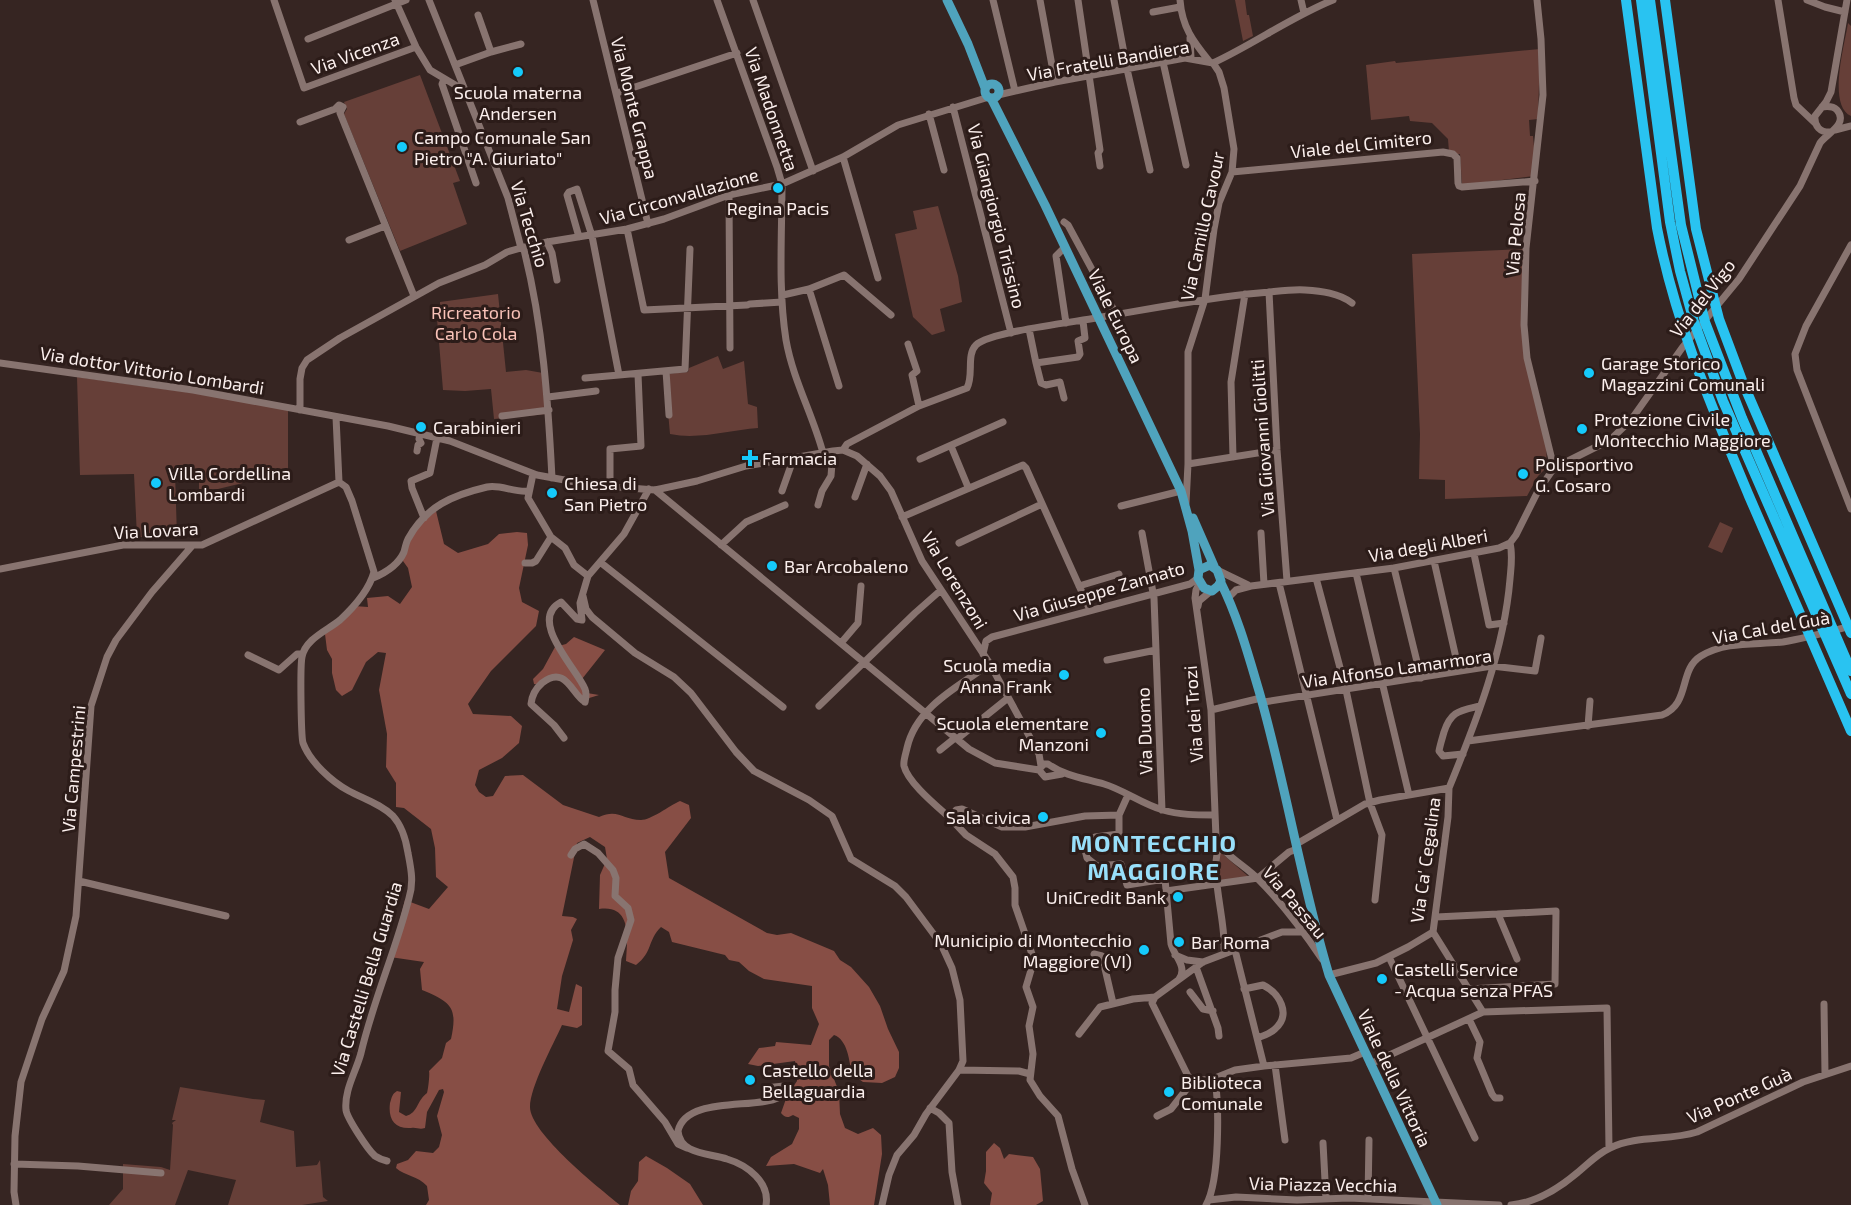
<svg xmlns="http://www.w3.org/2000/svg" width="1851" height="1205" viewBox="0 0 1851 1205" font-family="'Exo 2',sans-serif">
  <rect width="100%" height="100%" fill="#362522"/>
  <path fill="#663f38" d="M1235 0H1245L1247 15H1249L1253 36 1243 41Z
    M1848 23 1851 26V116C1827 105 1845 44 1848 23Z
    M1540 49 1538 119 1529 120 1530 136H1533L1536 168 1534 176 1462 185 1460 154H1456L1455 152H1449L1448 139 1432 123 1410 121 1409 116 1371 120 1366 65 1395 61 1396 63Z
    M420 75 460 181 453 183 467 224 400 251 344 114 347 109 344 102Z
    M938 206 958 276 962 302 940 309 945 331 932 335 913 317 895 234 917 229 913 211Z
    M1524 249 1522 322 1547 442 1546 468 1538 476 1527 496 1445 499V480L1419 479 1420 434 1412 254Z
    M498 294 506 372 526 370 543 373 547 414 494 419 491 389 465 391 443 390 436 307 440 306V302Z
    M718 356 723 369 744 361 748 404 757 407 758 428C729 430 699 440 670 434L665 379 666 374 688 372 689 368Z
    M77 377 215 396 288 409V472L218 489H199V471L175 472 177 537H137L134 474 80 475Z
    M1720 522 1733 528 1722 553 1708 547Z
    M1219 851 1249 877 1220 881Z
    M180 1087 253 1099 265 1100 260 1122 294 1131 296 1167 317 1165 320 1160 323 1197 328 1201 302 1205H228L236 1180 188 1170 175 1205H109L123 1189V1164L161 1167 170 1170 173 1125 172 1123 176 1120H172Z"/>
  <path fill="#874e45" d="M436 511 444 544 458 553 488 544 499 534 517 532 527 533 528 545 519 588 522 602 539 611 536 626 491 671 468 704 473 714 511 716 522 726 519 743 502 758 479 770 475 785 479 792 486 797 493 796 505 776 523 775 563 805 599 817C618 808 623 820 641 820 651 820 669 806 680 801L689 805 691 818 665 852 669 878 767 933 777 935 791 933 834 951 840 960 851 967 869 987 880 1006 888 1029 899 1052V1068L895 1077 882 1083 863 1082 852 1074C849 1061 848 1040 834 1035L829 1040V1066L839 1092 840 1114 845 1128 858 1134 873 1128 881 1135 882 1154 874 1205H830L828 1185 823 1169 820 1173 794 1164 766 1166 771 1157 792 1144 799 1129V1118L793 1115C788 1118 785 1118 781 1113L787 1096 797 1081 795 1061 758 1066 748 1064 759 1048 775 1046 776 1042 811 1045 819 1024 812 1008V986L764 979 749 971 739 962 729 960 725 955 672 942 669 932 661 927C647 941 653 952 636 965L626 961C627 940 633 904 599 909L600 875 607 859 605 847 590 837 577 843 562 916 573 917 577 919 571 930 573 940 562 976 557 1009 569 1012 576 984 582 987V1025L577 1028 562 1025C553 1045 530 1087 530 1107 530 1133 599 1188 620 1205H426L429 1200 427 1186C418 1176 405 1176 396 1168L397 1164 408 1160 416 1151 433 1153 439 1147 442 1135 437 1116 444 1092 443 1089 439 1090 427 1112 425 1128C419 1130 417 1127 411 1128 394 1129 388 1119 390 1103 392 1097 392 1094 397 1091L401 1092 399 1112 406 1116C418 1113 417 1100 427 1093 428 1090 430 1074 429 1071L442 1058 446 1043 451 1039C458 1007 451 1002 422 990L420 969 424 962 390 957 405 900 429 909 448 887 436 877 435 848 431 829 404 808 396 807V783L386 767 387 734 379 690 386 653 378 652 366 662 352 690 342 696 336 690 332 673V659L327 650 325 634 354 606 368 607 367 598 388 596 400 604 412 587 408 568 403 561C403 537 419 525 436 511Z
    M574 637 605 650 582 679 587 693 599 695 586 699C577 692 565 678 553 680 546 681 541 685 534 684L533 679 543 669 555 647 566 644Z
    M994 1143 1000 1148 1004 1159 1009 1154 1033 1157 1040 1169 1043 1201 1036 1205H990L992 1193 984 1183 986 1171V1152Z
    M646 1156 667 1168 690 1184 703 1205H628L631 1191 638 1181 639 1162Z"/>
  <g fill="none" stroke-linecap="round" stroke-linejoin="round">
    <path stroke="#887470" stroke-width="7" d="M274 0 304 88 416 47
      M395 0 416 47 430 70 467 92
      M429 0 508 198 521 248 524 250C543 325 548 401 552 478
      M593 0 648 224
      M717 0 777 167 782 184C782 236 778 289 786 340 793 380 813 415 823 453
      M753 0 813 171
      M993 0 1015 91
      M1040 0 1055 82
      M1078 0 1100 150 1098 153 1100 166
      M1114 0 1127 69 1150 170
      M1180 0C1182 27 1193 41 1209 61
      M1301 0 1304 13
      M1537 0 1541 39 1543 95 1526 248 1524 325 1527 358 1554 468
      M1778 0 1794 98 1796 105 1815 123
      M1807 0 1825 7 1845 12
      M1153 12 1180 7
      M478 15 491 52
      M1190 38 1191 58
      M308 39 406 0
      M1163 62 1186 165
      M1213 63C1254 44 1291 17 1333 0
      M455 65 491 52 521 44
      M444 79 442 84 476 183
      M617 93 737 53
      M998 95 1055 82 1185 58 1213 63
      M953 107 1011 333
      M929 114 944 170
      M300 122 335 109 339 105 343 107 340 113 414 296
      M1835 130 1851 126
      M1831 132C1820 133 1814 126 1815 116L1826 102 1831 92 1847 0
      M843 157 878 278
      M1232 172 1443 152 1453 154 1457 158 1458 183 1459 186 1462 187 1535 181
      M729 195 730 348
      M1064 222 1068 225 1116 314
      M627 229 644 310 747 305
      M579 237 567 195 569 192 577 189 592 236 619 375 685 369 690 249
      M349 240 385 226
      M547 242 552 253 557 280
      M1851 245 1806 326 1795 354 1797 370 1851 509
      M1065 247 1056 256 1066 323
      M809 289 839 386
      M1269 292 1277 450 1287 581
      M783 295 809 289 844 275 891 315
      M750 304 782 302
      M1029 329 1036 363 1078 357 1080 354 1078 341 1085 338 1083 321
      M908 344 917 371 912 375 919 406
      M0 363 193 390 388 426 450 441 537 475 592 485 655 490 697 481 746 466 833 451 843 450 857 456 880 476 891 491 922 561 990 664 1039 754 1041 766
      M1036 363 1041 383 1046 385 1060 382 1064 398
      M666 371 669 415
      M585 378 619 375
      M548 397 596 391
      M300 410V379L302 368 307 360 340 338 439 283 485 265 507 252 521 248 547 242 627 229 664 219 729 195 782 184 843 157 898 125 989 97
      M502 416 549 410
      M336 417 339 482
      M951 446 968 487
      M843 450 847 444 919 406 967 388C974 375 966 355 976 345 989 332 1074 322 1096 318 1150 309 1204 298 1259 293 1274 292 1290 289 1305 290 1321 291 1339 293 1352 303
      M417 451 418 445 421 443 419 439 420 434
      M1233 457 1231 382 1245 294
      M920 459 1003 422
      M1188 464 1277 450
      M533 474 528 498 551 537 565 548 574 565 588 576
      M339 482 346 487 352 501 374 572C369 590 353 608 340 620 328 630 305 639 302 657 300 666 301 736 303 743 310 762 332 782 349 791 364 799 381 804 393 816 402 826 406 840 408 853 411 869 414 882 409 898 396 950 373 1001 361 1053 356 1072 344 1090 346 1110 347 1118 368 1150 375 1156 378 1158 383 1160 387 1161
      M610 486V449L641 446 638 374
      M655 490 969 749 995 763 1039 770
      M782 491 794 457
      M855 497 867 464
      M1186 503 1188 464V352L1205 299 1214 229 1219 203 1232 172 1234 149 1224 88 1219 72 1213 63
      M818 505 822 491 831 476 833 451
      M1121 506 1181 491
      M902 517 1023 465 1026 468 1090 610
      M424 518 412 488 411 481 430 473 437 438
      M1142 533 1154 598 1162 810
      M1261 533 1264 584
      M959 543 1042 504
      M721 545 746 522 785 505
      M1474 554 1489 625 1504 623
      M1434 561 1459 671
      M600 562 783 707
      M525 563H532L536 561 551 537
      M1394 568 1421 678
      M0 569 123 545H202L339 482
      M1217 570 1248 585
      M1356 573 1409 795
      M373 578C385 573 398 566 404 552 405 548 406 543 408 539 426 506 453 495 487 487 500 484 515 493 529 491
      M1316 578 1346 690 1370 803 1382 835 1375 900
      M1200 582 1196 590 1195 598 1211 710 1216 838C1223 855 1246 866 1258 879 1282 903 1303 931 1322 959
      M1279 583 1337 820
      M1079 586 1119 574
      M583 596 586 609 592 617 635 653 674 677 691 693 736 752 754 771 809 800 832 816 851 859 895 886 906 897 941 944 952 968 960 1000 963 1061 959 1070 926 1114 914 1135 897 1155 889 1175 882 1205
      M1228 598 1236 590 1251 586 1394 568 1499 548 1510 543 1516 535 1538 491 1554 468 1610 440 1631 420 1682 348 1739 279 1800 186 1820 143C1826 134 1849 124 1837 110 1833 106 1828 106 1822 107
      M1198 606 1199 601 1211 591
      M841 643 858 623 861 586
      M983 654 986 641 992 637 1190 584 1198 578
      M248 655 279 670 297 654H302
      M1107 660 1156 650
      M585 702C586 697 587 694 585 689 577 669 527 620 561 602L577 619 582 620 580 603 588 576 624 534 649 489
      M1264 702 1492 666 1535 671 1541 638
      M819 706 915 613 941 590
      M1211 710 1261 698
      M1588 726 1590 701
      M564 738 554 725 531 704C532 695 535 689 542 683 566 664 572 695 585 702
      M957 739 1008 698
      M1468 741 1662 715C1691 704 1678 670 1701 656 1726 641 1755 645 1783 642 1806 638 1828 632 1851 626
      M940 750 955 738
      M1463 754 1443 756 1439 751C1440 745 1442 739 1444 732 1451 711 1459 711 1480 706
      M1040 768 1044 764H1048C1065 776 1083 778 1104 784 1124 790 1142 804 1163 810 1179 815 1197 815 1213 815
      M1039 770 1045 777 1062 774
      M1119 815V834L1095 837 1085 850 1087 858 1097 866 1121 864 1127 885 1165 879 1171 944C1174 956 1188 967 1179 979
      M1119 815 1128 795
      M950 818C938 807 908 783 904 766 903 761 906 753 907 748 916 707 959 686 990 664
      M1300 842 1365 804 1380 800 1449 788C1476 722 1504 651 1510 579 1511 567 1513 555 1510 543
      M1220 845C1208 868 1226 921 1224 948
      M571 855 575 849 584 844 598 853 613 870 616 878 615 896 628 908 631 920 618 958 615 990V1012L608 1051 629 1069 633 1085 665 1122 678 1144 687 1148
      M1258 878 1289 852 1297 849
      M79 881 226 916
      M1166 891 1258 878
      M1436 917 1498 914 1517 959
      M1433 932 1483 1012
      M1224 944 1231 950H1235L1264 1066
      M1094 954 1102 956 1113 1003
      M1175 955 1187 960 1203 962
      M1389 957 1475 1138
      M1196 967 1218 1028 1219 1036
      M1329 975 1376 963 1408 947 1433 932 1448 817 1449 788
      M1244 989 1263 985C1279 993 1292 1014 1275 1029 1270 1034 1263 1036 1257 1038
      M1469 989 1555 984 1556 911 1498 914
      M1190 992 1203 1009 1213 1011
      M1155 997 1203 962 1282 932H1303
      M1155 997 1152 1003 1188 1076 1192 1080 1197 1081
      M1824 1004 1825 1074
      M1469 1019 1480 1042 1477 1058 1492 1094 1495 1098H1500
      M1079 1034 1100 1007 1133 999 1155 997
      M1370 1064 1483 1012 1607 1008 1609 1148
      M1275 1065 1285 1140
      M959 1070 1019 1071 1030 1074
      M765 1088 784 1086V1094C766 1112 687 1093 678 1131 680 1155 710 1153 727 1159 747 1165 770 1182 766 1205
      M930 1108 939 1113 949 1123 952 1172 958 1205
      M1157 1116 1171 1109 1189 1086 1197 1081 1215 1078 1235 1070 1264 1066 1351 1058 1365 1052
      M1323 1143 1326 1199
      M14 1164 78 1166 161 1173
      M1368 1199 1369 1140
      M1209 1200 1236 1197 1297 1200 1349 1198 1499 1205
      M16 1205 14 1192 15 1136 21 1082 42 1019 64 971 76 916 91 706 107 657 116 640 152 592 192 546
      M1085 1205 1072 1169 1058 1116 1040 1096 1030 1080 1033 1054 1029 1026 1033 1007 1026 987 1034 960 1015 905V888L1013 877 995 854 966 835 950 818 956 810 962 809 1002 827H1025L1085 816 1119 815
      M1206 1205C1220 1181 1219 1106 1215 1078
      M1511 1205C1535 1203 1558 1189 1577 1173 1588 1164 1597 1154 1610 1148 1637 1135 1669 1141 1697 1132L1803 1082 1851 1066"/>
    <path stroke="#4fa3bd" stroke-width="9" d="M947 0 968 44 985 88
      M985 91a7 7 0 1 1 14 0a7 7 0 1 1-14 0Z
      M991 98 1045 205 1181 491 1192 531 1199 570
      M1193 518 1214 566
      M1210 565 1217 570 1221 581 1218 586 1212 591 1204 588 1198 578 1199 570Z
      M1221 583C1238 617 1248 654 1259 691 1286 785 1301 882 1329 975L1437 1205"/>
    <path stroke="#29c3f1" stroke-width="10" d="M1626 0 1657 228C1676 325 1711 405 1749 496 1783 574 1817 652 1851 731
      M1641 0 1670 222 1680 271 1694 322 1723 401 1851 694
      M1650 0 1681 225 1705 322 1742 418 1851 671
      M1665 0 1696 229 1719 319 1743 383 1851 633"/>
  </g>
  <g fill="#15cafb" stroke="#2c1c19" stroke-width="2">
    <circle cx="518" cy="72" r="6"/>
    <circle cx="402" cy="147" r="6"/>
    <circle cx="778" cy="188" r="6"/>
    <circle cx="1589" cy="373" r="6"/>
    <circle cx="421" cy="427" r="6"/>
    <circle cx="1582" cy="429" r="6"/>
    <path d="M747 449h6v6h6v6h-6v6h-6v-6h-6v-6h6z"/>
    <circle cx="1523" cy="474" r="6"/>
    <circle cx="156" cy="483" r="6"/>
    <circle cx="552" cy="493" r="6"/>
    <circle cx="772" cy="566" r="6"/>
    <circle cx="1064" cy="675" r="6"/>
    <circle cx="1101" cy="733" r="6"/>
    <circle cx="1043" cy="817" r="6"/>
    <circle cx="1178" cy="897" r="6"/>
    <circle cx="1179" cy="942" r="6"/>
    <circle cx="1144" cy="950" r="6"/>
    <circle cx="1382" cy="979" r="6"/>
    <circle cx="750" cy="1080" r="6"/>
    <circle cx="1169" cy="1092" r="6"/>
  </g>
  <g text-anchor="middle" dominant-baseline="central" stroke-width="6" stroke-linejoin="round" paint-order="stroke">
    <g font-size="18" fill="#fbefed" stroke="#2c1c19">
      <text transform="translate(355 53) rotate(-20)">Via Vicenza</text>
      <text transform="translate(1108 60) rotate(-10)">Via Fratelli Bandiera</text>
      <text transform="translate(635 108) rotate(76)">Via Monte Grappa</text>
      <text transform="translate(772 109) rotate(71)">Via Madonnetta</text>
      <text transform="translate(1361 144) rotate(-6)">Viale del Cimitero</text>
      <text transform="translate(679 196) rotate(-16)">Via Circonvallazione</text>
      <text transform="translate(997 216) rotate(76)">Via Giangiorgio Trissino</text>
      <text transform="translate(530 224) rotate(73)">Via Tecchio</text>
      <text transform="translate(1202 226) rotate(-78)">Via Camillo Cavour</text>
      <text transform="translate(1515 234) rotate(-85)">Via Pelosa</text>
      <text transform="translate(1702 298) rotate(-52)">Via del Vigo</text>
      <text transform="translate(1116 316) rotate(64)">Viale Europa</text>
      <text transform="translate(152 370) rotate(9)">Via dottor Vittorio Lombardi</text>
      <text transform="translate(1262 438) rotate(-94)">Via Giovanni Giolitti</text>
      <text transform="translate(156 530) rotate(-3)">Via Lovara</text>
      <text transform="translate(1428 545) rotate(-10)">Via degli Alberi</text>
      <text transform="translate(955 580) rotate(59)">Via Lorenzoni</text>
      <text transform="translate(1099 591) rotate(-16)">Via Giuseppe Zannato</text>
      <text transform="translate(1771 627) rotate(-10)">Via Cal del Guà</text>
      <text transform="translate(1397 668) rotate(-8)">Via Alfonso Lamarmora</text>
      <text transform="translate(1193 714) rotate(-94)">Via dei Trozi</text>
      <text transform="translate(1144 731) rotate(-92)">Via Duomo</text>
      <text transform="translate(73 769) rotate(-85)">Via Campestrini</text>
      <text transform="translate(1425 860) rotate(-82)">Via Ca' Cegalina</text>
      <text transform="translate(1295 902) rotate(50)">Via Passau</text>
      <text transform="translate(366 979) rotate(-73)">Via Castelli Bella Guardia</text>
      <text transform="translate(1395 1078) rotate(65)">Viale della Vittoria</text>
      <text transform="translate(1739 1095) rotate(-24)">Via Ponte Guà</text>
      <text transform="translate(1323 1184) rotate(1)">Via Piazza Vecchia</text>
    </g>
    <g font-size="18" fill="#fbefed" stroke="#2c1c19" text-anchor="start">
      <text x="518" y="92" text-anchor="middle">Scuola materna<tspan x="518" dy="21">Andersen</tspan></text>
      <text x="414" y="137">Campo Comunale San<tspan x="414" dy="21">Pietro "A. Giuriato"</tspan></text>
      <text x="778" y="208" text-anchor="middle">Regina Pacis</text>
      <text x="1601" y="363">Garage Storico<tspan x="1601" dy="21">Magazzini Comunali</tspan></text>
      <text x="1594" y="419">Protezione Civile<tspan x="1594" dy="21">Montecchio Maggiore</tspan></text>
      <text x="433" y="427">Carabinieri</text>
      <text x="762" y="458">Farmacia</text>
      <text x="1535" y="464">Polisportivo<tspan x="1535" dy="21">G. Cosaro</tspan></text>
      <text x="168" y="473">Villa Cordellina<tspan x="168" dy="21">Lombardi</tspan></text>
      <text x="564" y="483">Chiesa di<tspan x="564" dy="21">San Pietro</tspan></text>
      <text x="784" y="566">Bar Arcobaleno</text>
      <text x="1052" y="665" text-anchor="end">Scuola media<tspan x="1052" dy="21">Anna Frank</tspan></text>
      <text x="1089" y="723" text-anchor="end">Scuola elementare<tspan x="1089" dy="21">Manzoni</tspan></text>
      <text x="1031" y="817" text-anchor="end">Sala civica</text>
      <text x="1166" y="897" text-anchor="end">UniCredit Bank</text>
      <text x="1132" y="940" text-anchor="end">Municipio di Montecchio<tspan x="1132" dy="21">Maggiore (VI)</tspan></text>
      <text x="1191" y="942">Bar Roma</text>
      <text x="1394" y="969">Castelli Service<tspan x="1394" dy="21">- Acqua senza PFAS</tspan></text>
      <text x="762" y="1070">Castello della<tspan x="762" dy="21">Bellaguardia</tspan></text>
      <text x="1181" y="1082">Biblioteca<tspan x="1181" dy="21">Comunale</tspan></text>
    </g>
    <g font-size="18" fill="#f9c2b8" stroke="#2c1c19">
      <text x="476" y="312">Ricreatorio<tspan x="476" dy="21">Carlo Cola</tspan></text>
    </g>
    <g font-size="24" font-weight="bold" letter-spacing="1.5" fill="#98dffa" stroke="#2c1c19">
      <text x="1154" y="842">MONTECCHIO<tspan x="1154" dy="28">MAGGIORE</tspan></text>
    </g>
  </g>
</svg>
